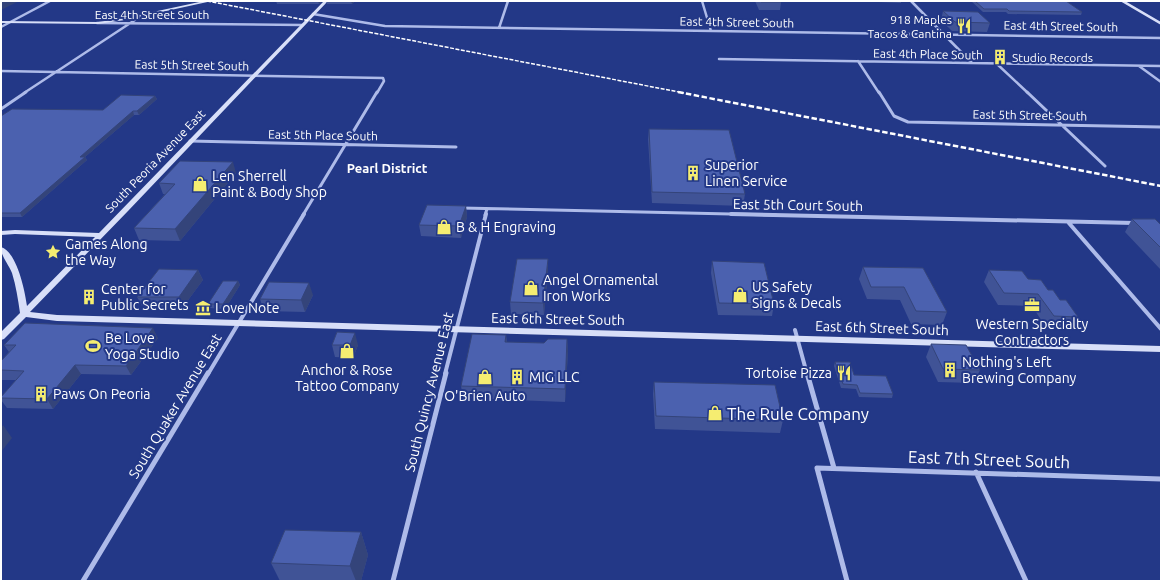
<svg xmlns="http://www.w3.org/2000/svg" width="1162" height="582" viewBox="0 0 1162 582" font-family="Ubuntu,sans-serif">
  <rect width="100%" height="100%" fill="#233887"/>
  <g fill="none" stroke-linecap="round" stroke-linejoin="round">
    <path stroke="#aebbe9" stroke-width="2.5" d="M702 1 711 31
      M911 1 972 63
      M313 14 385 26 1161 38
      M97 23 303 25
      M1 27 50 1
      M499 28 508 1
      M719 59 1161 66
      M858 61 879 93
      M997 64 1028 93
      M1139 66 1161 82
      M1 71 383 78 384 81 377 93
      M24 93 141 16"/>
    <path stroke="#aebbe9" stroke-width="3" d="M879 92 894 116 908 122 1161 127
      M1027 92 1105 166
      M1 109 26 92
      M190 141 456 147
      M461 208 776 215
      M303 215 377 92
      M485 215 487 209"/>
    <path stroke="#aebbe9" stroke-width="4" d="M731 214 1134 223
      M1068 222 1161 329
      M795 330 807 374
      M208 374 304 214
      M445 374 486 214"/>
    <path stroke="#aebbe9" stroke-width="5" d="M807 373 834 468
      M976 472 1026 581
      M83 581 208 373
      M393 581 446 373
      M847 581 817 468 1161 479"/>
    <path fill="#d8dff8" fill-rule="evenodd" d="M204 1H212L125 20 98 24 1 23V21L98 22 125 18Z
      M324 1H328L128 211 30 312 57 315 1161 346V352L57 321 26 317 4 339 1 340V332L20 313C18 299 16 286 12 273 8 263 1 257 1 247 17 252 25 291 27 306L95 237 15 234 1 235V231L15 230 99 233Z
      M1120 1H1125L1161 22V25Z"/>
    <path stroke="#fff" stroke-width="1.5" stroke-dasharray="4 1.5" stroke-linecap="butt" d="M207 1 684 93"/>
    <path stroke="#fff" stroke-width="2.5" stroke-dasharray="5.5 2.5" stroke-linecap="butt" d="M678 92 1161 186"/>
  </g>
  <path fill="#405396" d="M276 1H322L319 4H277Z
    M326 1H355L352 4H327Z
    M755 1H781V2L780 10H759Z
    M877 1H901V3L878 2Z
    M971 1H1066L1082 12 1081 15 1008 14 1006 12H983Z
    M943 11 990 23 987 32 952 31 941 20Z
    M155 96 157 99 139 115H134L85 157 87 160 22 217H1V116L103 110Z
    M649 129 745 194 743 206 652 203 648 139Z
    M236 173 180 241 139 240 134 228 165 194H163L159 183Z
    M466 206 467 217 461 238 421 236 419 225Z
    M1132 219 1161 225V270L1125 232Z
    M548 259V271L544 315 511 314 510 302Z
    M712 261 774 304 772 316 718 315 711 273Z
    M863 267 923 268 947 312 942 325 911 324 900 300 867 299 859 279Z
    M198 270 203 280 183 307 142 306 137 297Z
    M989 270 1028 279 1048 290 1078 317 1071 329H1047L1032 306 998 305 984 282Z
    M238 281 240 285 225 309 209 308 208 304Z
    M313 295 305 312 264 311 260 299Z
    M506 335 507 342 544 343 567 339 568 351 565 402 463 398 461 386Z
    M158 338 131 375 81 374 53 409 7 408 1 400V397L16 380H1V361L9 352 4 345Z
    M931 344 980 370 974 383 938 382 926 357Z
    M332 345H358L353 358 335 357Z
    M835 362 854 375 893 394 892 398 859 397 856 389 841 388 834 366Z
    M654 382 783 420 780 433 655 429 653 394Z
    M361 532 368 555 361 581H280L271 563Z"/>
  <path fill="#34447a" d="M1 1H19L1 10Z
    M318 1H322L319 4Z
    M351 1H355L352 4Z
    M155 96 157 99 139 115 137 111Z
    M133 111 134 115 85 157 87 160 22 217 20 213 80 157Z
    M233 162 236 173 180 241 175 229Z
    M466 206 467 217 461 238 459 226Z
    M548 259V271L544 315 543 303Z
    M198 270 203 280 183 307 179 297Z
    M238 281 240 285 225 309 223 304Z
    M309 283 313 295 305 312 301 300Z
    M153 328 158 338 131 375 126 366Z
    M355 333 358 345 353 358 350 345Z
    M506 335 507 347 505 342Z
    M567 339 568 351 565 402V389Z
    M75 365 81 374 53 409 47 399Z
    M3 425 12 438 1 452V428Z
    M361 532 368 555 361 581H356L350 566Z"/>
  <path fill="#4b61af" stroke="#34447a" d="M760 1H781V2H761Z
    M975 1H1066L1082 12 1009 11 1007 9H984Z
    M943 11 978 12 990 23 955 22Z
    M121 95 155 96 137 111H133L80 157H85L20 213H1V116L12 109 103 110Z
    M649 129 729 130 745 194 652 192Z
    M180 161 233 162 175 229 134 228 175 184 159 183Z
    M427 205 466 206 459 226 419 225Z
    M1132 219H1155L1161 225V248Z
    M517 259H548L543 303 510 302Z
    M712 261 764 263 774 304 719 303Z
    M863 267 923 268 947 312 916 311 904 287H871Z
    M159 269 198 270 179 297H137Z
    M989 270 1022 271 1028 279 1041 280 1048 290H1053L1060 300H1066L1078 317 1054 316 1038 294 1004 293Z
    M223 281H238L223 304H208Z
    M269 282 309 283 301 300 260 299Z
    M25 323 153 328 126 366 75 365 47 399 1 398V397L24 371 1 370V361L16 345H4Z
    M337 332 355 333 350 345H332Z
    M472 334 506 335 505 342 544 343 548 339H567L565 389 461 386Z
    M931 344 966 345 980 370 943 369Z
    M835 362H850L854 375 886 376 893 394 860 393 857 385 843 384Z
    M654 382 775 385 783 420 656 416Z
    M285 530 361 532 350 566 271 563Z"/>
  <defs>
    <g id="restaurant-bare" transform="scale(1.2)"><path d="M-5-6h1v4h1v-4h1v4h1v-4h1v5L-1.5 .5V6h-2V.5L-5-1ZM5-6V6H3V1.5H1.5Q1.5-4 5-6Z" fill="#f5ed71" stroke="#233887" stroke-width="2.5" paint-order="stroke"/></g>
    <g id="building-bare" transform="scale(1.2)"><path d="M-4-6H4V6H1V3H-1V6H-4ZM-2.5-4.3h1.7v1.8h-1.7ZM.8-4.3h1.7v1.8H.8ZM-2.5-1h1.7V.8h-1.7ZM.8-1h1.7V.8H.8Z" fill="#f5ed71" stroke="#233887" stroke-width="2.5" paint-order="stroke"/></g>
    <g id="shop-bare" transform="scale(1.2)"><path d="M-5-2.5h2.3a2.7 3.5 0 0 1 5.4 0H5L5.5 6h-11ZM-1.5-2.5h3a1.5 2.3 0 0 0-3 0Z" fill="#f5ed71" stroke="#233887" stroke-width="2.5" paint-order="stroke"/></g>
    <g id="sight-bare" transform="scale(1.2)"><path d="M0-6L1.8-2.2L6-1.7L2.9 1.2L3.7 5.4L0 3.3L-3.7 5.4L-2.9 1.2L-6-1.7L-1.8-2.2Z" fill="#f5ed71" stroke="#233887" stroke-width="2.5" paint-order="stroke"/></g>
    <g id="office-bare" transform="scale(1.2)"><path d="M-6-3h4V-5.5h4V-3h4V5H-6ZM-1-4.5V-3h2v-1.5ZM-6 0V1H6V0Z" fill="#f5ed71" stroke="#233887" stroke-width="2.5" paint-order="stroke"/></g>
    <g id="museum-bare" transform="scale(1.2)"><path d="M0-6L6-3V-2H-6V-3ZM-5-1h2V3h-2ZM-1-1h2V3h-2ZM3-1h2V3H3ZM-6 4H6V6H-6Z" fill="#f5ed71" stroke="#233887" stroke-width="2.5" paint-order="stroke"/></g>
    <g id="stadium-bare" transform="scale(1.2)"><path d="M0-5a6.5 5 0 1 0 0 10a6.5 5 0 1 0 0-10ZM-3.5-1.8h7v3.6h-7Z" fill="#f5ed71" stroke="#233887" stroke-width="2.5" paint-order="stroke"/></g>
  </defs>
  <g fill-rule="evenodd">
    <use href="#restaurant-bare" x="964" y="26"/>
    <use href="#building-bare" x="1000" y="57"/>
    <use href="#building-bare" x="693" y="173"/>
    <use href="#shop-bare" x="200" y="184"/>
    <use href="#shop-bare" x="444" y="227"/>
    <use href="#sight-bare" x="53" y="252"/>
    <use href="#shop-bare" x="531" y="288"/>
    <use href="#shop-bare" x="740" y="295"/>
    <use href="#building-bare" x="89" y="297"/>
    <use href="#office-bare" x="1032" y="305"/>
    <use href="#museum-bare" x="203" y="308"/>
    <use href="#stadium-bare" x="93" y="346"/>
    <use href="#shop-bare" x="347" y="351"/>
    <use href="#building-bare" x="950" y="370"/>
    <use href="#restaurant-bare" x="844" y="373"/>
    <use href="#shop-bare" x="485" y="377"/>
    <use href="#building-bare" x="517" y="377"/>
    <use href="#building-bare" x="41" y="394"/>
    <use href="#shop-bare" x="715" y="413"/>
  </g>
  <g text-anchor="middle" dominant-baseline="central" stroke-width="4" stroke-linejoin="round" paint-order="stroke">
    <g font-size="12" fill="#fff" stroke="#233887">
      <text x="152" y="14">East 4th Street South</text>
      <text transform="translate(737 22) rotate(1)">East 4th Street South</text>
      <text transform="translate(1061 26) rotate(1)">East 4th Street South</text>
      <text transform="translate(928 54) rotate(1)">East 4th Place South</text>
      <text transform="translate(192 65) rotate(1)">East 5th Street South</text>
      <text transform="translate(1030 115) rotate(1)">East 5th Street South</text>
      <text transform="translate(323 135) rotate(1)">East 5th Place South</text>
      <text transform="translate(155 161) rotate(-46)">South Peoria Avenue East</text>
    </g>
    <g font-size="12" fill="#fff" stroke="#233887" text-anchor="end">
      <text x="952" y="19">918 Maples<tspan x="952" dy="14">Tacos &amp; Cantina</tspan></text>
      <text x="1012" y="57" text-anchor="start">Studio Records</text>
    </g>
    <g font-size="13" font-weight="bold" fill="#fff" stroke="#233887">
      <text x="387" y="168">Pearl District</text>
    </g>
    <g font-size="14" fill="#fff" stroke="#233887" text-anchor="start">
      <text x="705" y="165">Superior<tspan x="705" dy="16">Linen Service</tspan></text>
      <text x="212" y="176">Len Sherrell<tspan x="212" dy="16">Paint &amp; Body Shop</tspan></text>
      <text x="456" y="227">B &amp; H Engraving</text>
      <text x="65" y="244">Games Along<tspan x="65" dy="16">the Way</tspan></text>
      <text x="543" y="280">Angel Ornamental<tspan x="543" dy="16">Iron Works</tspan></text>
      <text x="752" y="287">US Safety<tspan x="752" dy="16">Signs &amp; Decals</tspan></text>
      <text x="101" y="289">Center for<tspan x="101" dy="16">Public Secrets</tspan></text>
      <text x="215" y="308">Love Note</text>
      <text x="1032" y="324" text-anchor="middle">Western Specialty<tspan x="1032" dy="16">Contractors</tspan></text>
      <text x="105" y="338">Be Love<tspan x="105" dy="16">Yoga Studio</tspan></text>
      <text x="962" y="362">Nothing's Left<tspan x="962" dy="16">Brewing Company</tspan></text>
      <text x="347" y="370" text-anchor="middle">Anchor &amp; Rose<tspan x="347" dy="16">Tattoo Company</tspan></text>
      <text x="832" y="373" text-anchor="end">Tortoise Pizza</text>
      <text x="529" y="377">MIG LLC</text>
      <text x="53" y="394">Paws On Peoria</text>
      <text x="485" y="396" text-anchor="middle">O'Brien Auto</text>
    </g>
    <g font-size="14" fill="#fff" stroke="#233887">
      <text transform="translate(798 205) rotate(1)">East 5th Court South</text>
      <text transform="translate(558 319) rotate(1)">East 6th Street South</text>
      <text transform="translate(882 328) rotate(2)">East 6th Street South</text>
      <text transform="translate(429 392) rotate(-76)">South Quincy Avenue East</text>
      <text transform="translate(175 406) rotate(-59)">South Quaker Avenue East</text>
    </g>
    <g font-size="17" fill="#fff" stroke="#233887" text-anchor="start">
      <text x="727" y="413">The Rule Company</text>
    </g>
    <g font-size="17" fill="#fff" stroke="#233887">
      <text transform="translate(989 459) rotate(2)">East 7th Street South</text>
    </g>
  </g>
  <rect width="1162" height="582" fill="none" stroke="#ffffff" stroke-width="4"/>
</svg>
